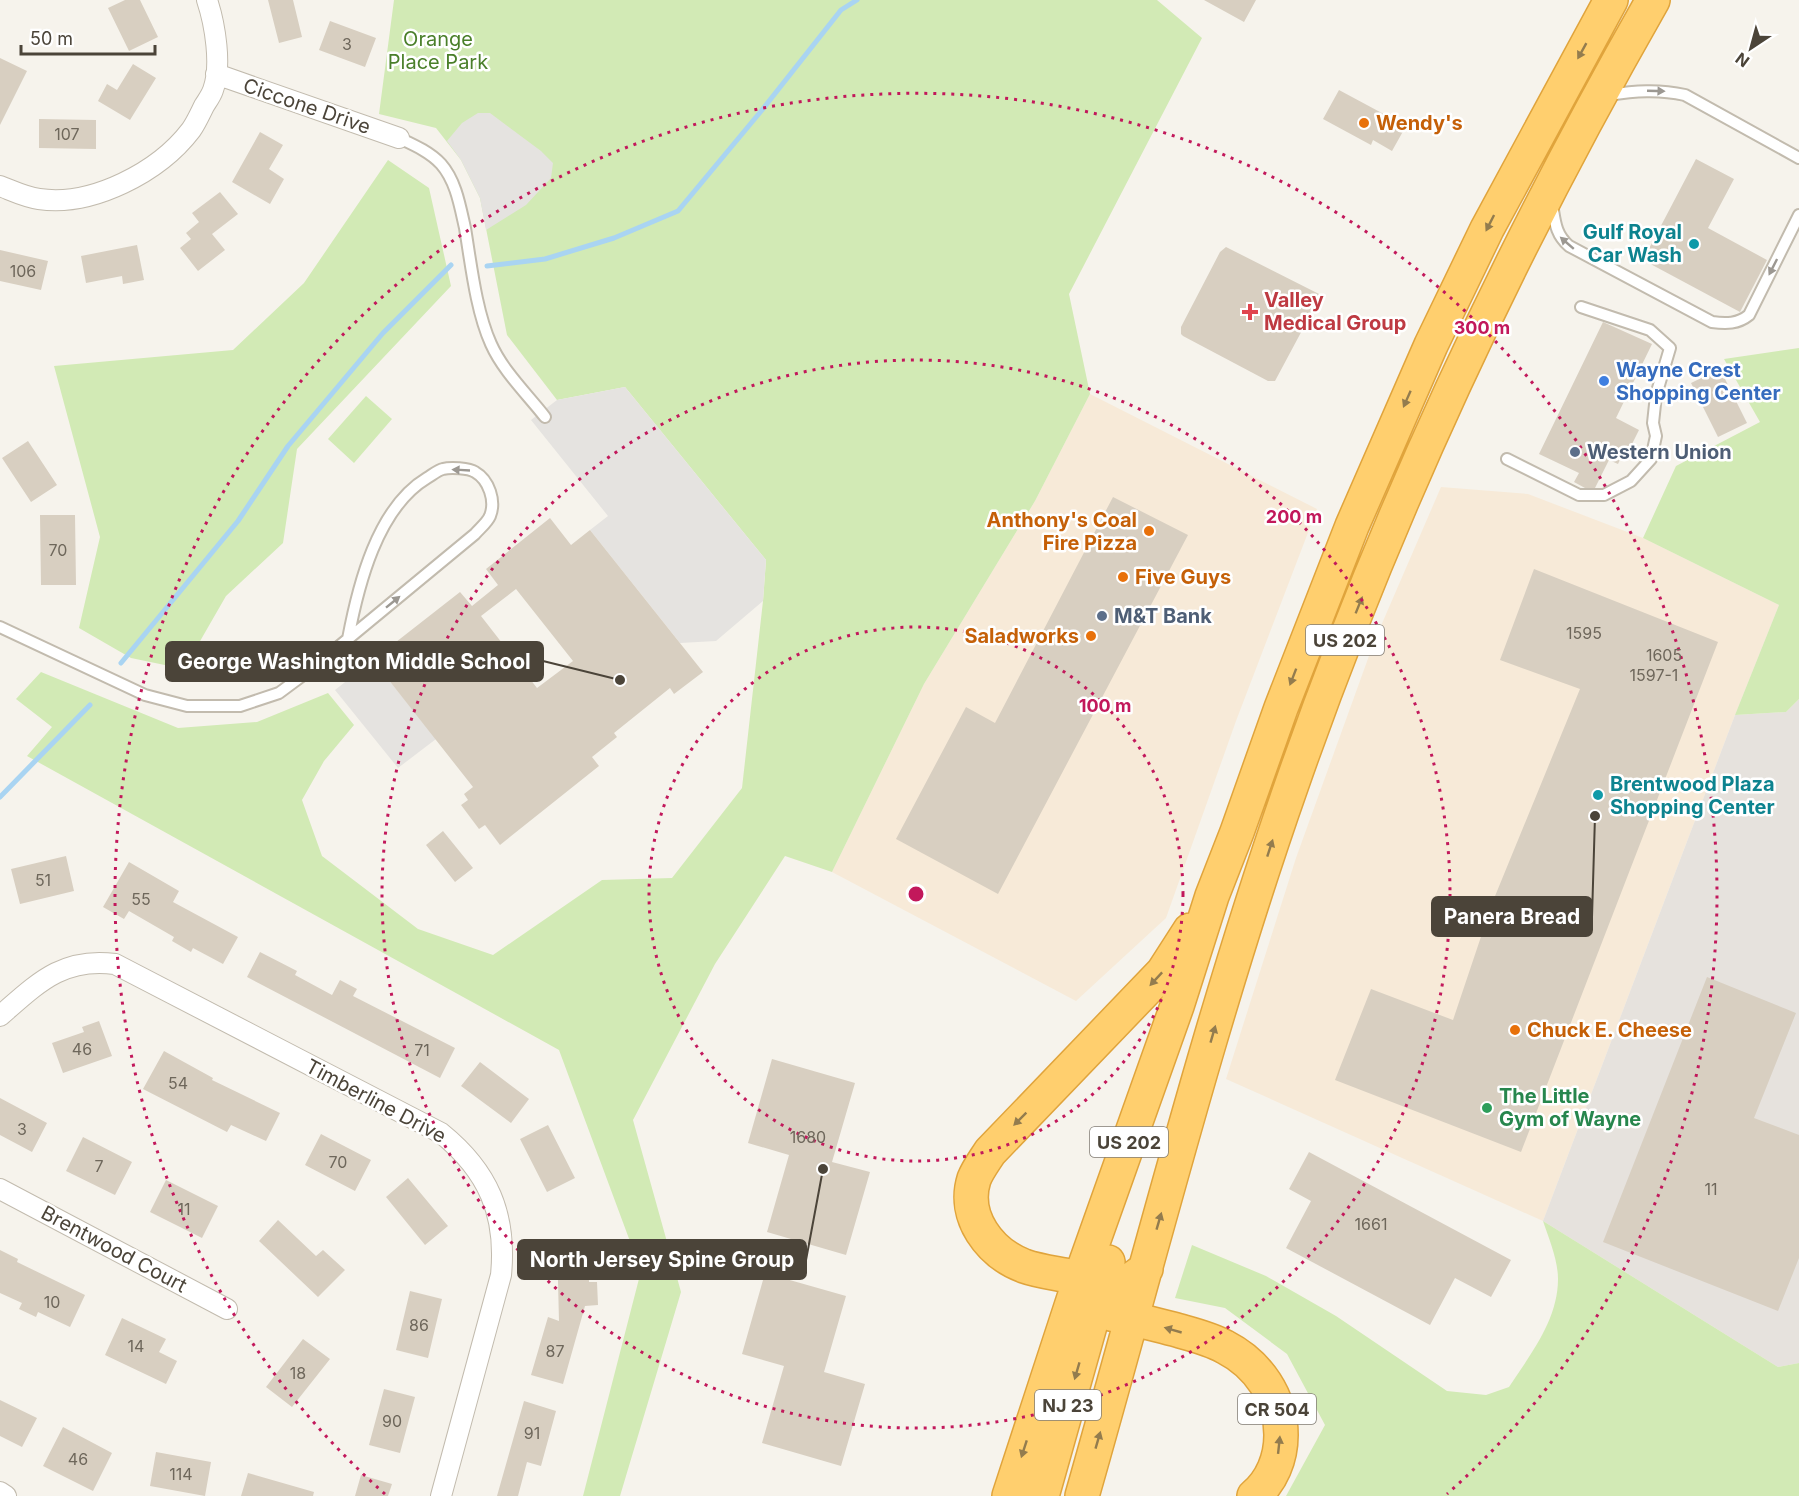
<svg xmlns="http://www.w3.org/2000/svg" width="1799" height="1496" viewBox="0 0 1799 1496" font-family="Inter,sans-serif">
  <rect width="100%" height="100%" fill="#f6f3ec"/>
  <path fill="#f7ead8" d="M1090 394 1317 509 1236 721 1166 918 1076 1001 832 872 924 684 1035 501Z
    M1441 487 1528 494 1643 538 1779 605 1735 715 1543 1221 1226 1079 1296 858 1374 642Z"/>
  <path fill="#e6e2dd" d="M1799 699V1363L1778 1367 1543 1221 1735 715 1786 712Z"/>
  <path fill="#d2eab5" d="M394 0H1157L1202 38 1069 294 1090 394 1035 501 924 684 832 872 785 856 715 964 633 1120 681 1292 620 1496H583L641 1271 559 1050 27 756 52 727 16 699 41 672 178 728 257 722 328 693 354 725 324 761 302 800 322 856 418 929 493 955 602 880 672 878 742 788 763 601 766 560 625 387 557 400 507 335 480 198 461 160 436 128 379 114Z
    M388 160 429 188 451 286 297 449 283 543 226 596 184 669 131 658 79 628 100 537 54 366 233 350 304 283Z
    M1799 348V699L1786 712 1735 715 1779 605 1643 538 1676 466 1760 422 1724 359Z
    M366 396 392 419 354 463 328 439Z
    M1543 1221 1778 1367 1799 1363V1496H1286L1325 1425 1287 1354 1225 1308 1175 1298 1192 1245 1266 1276 1336 1316 1447 1391 1486 1395 1509 1387C1530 1355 1558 1320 1558 1279 1558 1260 1549 1239 1543 1221Z"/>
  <path fill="#e5e3e0" d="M478 113H490L541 151 553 163 551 178 526 205 486 230 480 198 461 160 447 141 462 123Z
    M625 387 766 560 763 601 716 641 680 643 590 530 608 516 531 420 557 400Z
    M373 660 436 739 398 768 335 690Z"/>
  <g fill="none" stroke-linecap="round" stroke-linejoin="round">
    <path stroke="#a9d4f2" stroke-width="5" d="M487 266 545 259 614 238 678 211 762 110 841 10 857 0
      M121 663 238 521 288 446 383 333 451 265
      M0 797 90 705"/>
  </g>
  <path fill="#d8cfc1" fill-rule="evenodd" d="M125 0H140L158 37 129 51 108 8Z
    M268 0H293L302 37 279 43Z
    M1204 0H1256L1244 22Z
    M330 21 376 38 365 67 319 50Z
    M0 58 27 71 0 125Z
    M133 64 156 78 130 120 98 101 107 84 117 90Z
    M1339 90 1406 126 1392 151 1373 140 1371 145 1323 119Z
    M39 119 96 120V149L39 148Z
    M260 132 283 145 269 169 284 179 270 204 232 182Z
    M1696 159 1734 179 1708 228 1767 260 1740 312 1643 260Z
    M220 192 238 214 212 234 225 250 198 271 180 248 191 239 186 233 199 222 192 213Z
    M137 245 144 280 123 284 122 276 86 283 81 256Z
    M1226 247 1321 295 1275 381H1268L1183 336 1181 334V327L1220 252Z
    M0 250 48 261 41 290 0 281Z
    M1603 322 1652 344 1616 418 1639 430 1628 452 1624 451 1618 464 1609 460 1595 488H1585L1574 482 1579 473 1539 454Z
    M1720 369 1747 423 1718 437 1691 383Z
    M28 441 57 485 31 502 2 458Z
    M1113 497 1188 535 998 894 896 839 966 707 995 723Z
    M40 515H75L76 585H41Z
    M550 518 571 545 590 530 703 672 674 694 670 688 614 733 617 737 592 757 599 766 500 845 485 825 479 829 461 805 468 800 464 794 473 787 373 660 460 592 472 606 498 585 486 569ZM516 589 573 661 537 688 481 616Z
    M1534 569 1718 642 1521 1152 1335 1080 1371 989 1453 1020 1493 901 1580 689 1500 660Z
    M443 831 473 868 455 882 426 845Z
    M66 856 74 891 20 904 11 869Z
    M129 862 179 891 173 902 238 937 223 964 193 948 191 952 172 941 174 937 129 911 124 919 103 907Z
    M260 952 297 971 295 975 332 995 340 980 357 989 353 996 455 1048 440 1078 247 977Z
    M1707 977 1796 1013 1754 1118 1799 1135V1258L1778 1311 1603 1242Z
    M99 1021 112 1056 63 1073 52 1043 84 1032 82 1027Z
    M164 1051 213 1078 212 1080 280 1113 266 1141 231 1125 227 1132 143 1089Z
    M772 1059 855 1083 832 1162 870 1172 846 1255 767 1232 789 1155 748 1143Z
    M480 1062 529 1099 511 1123 461 1086Z
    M0 1098 47 1123 32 1152 0 1135Z
    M548 1125 575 1178 547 1192 520 1139Z
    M321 1134 371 1160 355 1191 305 1165Z
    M83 1137 132 1162 115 1195 66 1171Z
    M1309 1152 1511 1260 1491 1297 1455 1278 1430 1325 1286 1248 1311 1201 1289 1189Z
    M408 1178 448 1226 425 1245 386 1197Z
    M166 1180 218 1206 202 1238 150 1212Z
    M278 1220 316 1256 323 1250 345 1270 318 1297 259 1241Z
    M588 1241 589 1282H597L598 1305 585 1306 563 1384 531 1375 548 1317 559 1321 557 1242Z
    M0 1250 18 1259 17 1262 85 1295 70 1327 38 1312 36 1317 19 1309 22 1303 0 1293Z
    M765 1273 846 1296 824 1372 865 1384 841 1466 762 1443 784 1366 742 1354Z
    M410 1291 442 1299 428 1358 396 1350Z
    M122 1318 166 1339 159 1352 177 1361 166 1384 105 1355Z
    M303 1339 330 1359 292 1407 266 1387Z
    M384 1389 415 1397 400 1453 369 1445Z
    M0 1400 37 1418 22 1447 0 1436Z
    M524 1401 556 1411 541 1466 527 1462 518 1496H497Z
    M63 1427 112 1453 93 1491 43 1466Z
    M156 1452 211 1462 205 1496 150 1486Z
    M248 1473 314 1492 313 1496H241Z
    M361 1475 392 1484 388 1496H355Z"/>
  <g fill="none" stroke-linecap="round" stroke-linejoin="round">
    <g stroke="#c2bbae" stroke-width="14">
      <path id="lane" d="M1608 95C1635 91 1658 89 1685 95L1799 158
        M399 138C414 145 430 152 441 164 456 181 460 206 465 228 471 264 476 311 491 344 503 371 527 394 545 417
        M1552 204C1555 221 1555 234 1569 246L1712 322C1726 324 1738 324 1749 315L1799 215
        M1507 459 1579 495H1604L1631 481 1651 459 1656 436 1653 423 1656 395 1670 348 1650 330 1581 307
        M0 627 145 695 187 706H240L279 693 314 667 475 534C479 529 487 523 490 516 496 501 489 480 475 472 469 468 450 467 443 469 438 470 432 475 427 478 377 508 358 586 348 639"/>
    </g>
    <g stroke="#c2bbae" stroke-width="22">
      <path id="street" d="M216 74 399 138
        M0 186C13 191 25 197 39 199 92 207 159 172 191 130 196 123 200 114 204 106 207 101 211 96 213 90 222 66 215 24 207 0
        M0 1016C37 984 62 957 115 964L441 1133C488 1171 507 1214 501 1275L441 1496
        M0 1189 227 1309
        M0 1492 6 1496"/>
    </g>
    <g stroke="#e0a43c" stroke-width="36">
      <path id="highway" d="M1146 1269C1139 1273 1130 1282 1123 1284 1106 1289 1084 1280 1069 1276 1054 1273 1038 1271 1024 1266 990 1253 962 1217 974 1179 978 1169 985 1160 990 1152L1163 972 1190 930
        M1111 1314C1132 1318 1152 1324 1173 1329 1190 1334 1209 1338 1225 1347 1258 1364 1281 1397 1281 1435 1281 1458 1272 1481 1254 1496
        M1009 1496 1080 1279 1177 1006 1212 896 1237 832 1281 708 1352 526 1431 345 1487 229 1611 0
        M1042 1496 1108 1262
        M1082 1496C1150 1258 1210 1017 1292 784 1387 512 1510 250 1653 0"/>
    </g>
    <use href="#lane" stroke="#fff" stroke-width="10"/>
    <use href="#street" stroke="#fff" stroke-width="20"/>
    <use href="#highway" stroke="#ffcf6e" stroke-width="33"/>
  </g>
  <defs><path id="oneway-solid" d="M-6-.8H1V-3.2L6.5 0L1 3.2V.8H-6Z" transform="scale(1.5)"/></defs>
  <g fill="#937c4e">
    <use href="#oneway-solid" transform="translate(1582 51) rotate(119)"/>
    <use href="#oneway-solid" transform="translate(1490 223) rotate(117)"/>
    <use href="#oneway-solid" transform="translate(1407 399) rotate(114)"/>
    <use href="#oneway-solid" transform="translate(1359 605) rotate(-68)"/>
    <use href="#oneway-solid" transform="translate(1293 677) rotate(111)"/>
    <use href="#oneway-solid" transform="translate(1270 848) rotate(-72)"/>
    <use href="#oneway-solid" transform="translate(1156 979) rotate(133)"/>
    <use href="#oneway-solid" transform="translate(1213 1034) rotate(-74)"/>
    <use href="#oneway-solid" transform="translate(1020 1119) rotate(135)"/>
    <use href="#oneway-solid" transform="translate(1159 1221) rotate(-74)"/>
    <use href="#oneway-solid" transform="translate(1173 1330) rotate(-164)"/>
    <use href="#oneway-solid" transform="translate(1077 1371) rotate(106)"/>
    <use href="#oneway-solid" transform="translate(1098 1440) rotate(-74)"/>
    <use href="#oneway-solid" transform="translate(1279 1445) rotate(-84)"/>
    <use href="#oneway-solid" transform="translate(1024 1449) rotate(108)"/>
  </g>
  <g fill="#9c9892">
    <use href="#oneway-solid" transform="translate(1656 91) rotate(2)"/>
    <use href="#oneway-solid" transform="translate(1567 243) rotate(-139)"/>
    <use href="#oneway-solid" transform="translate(1773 267) rotate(117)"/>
    <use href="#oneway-solid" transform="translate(461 470) rotate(-177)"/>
    <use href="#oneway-solid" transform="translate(393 602) rotate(-39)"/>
  </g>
  <g fill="none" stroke="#c2185b" stroke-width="3" stroke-dasharray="3 6">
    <circle cx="916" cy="894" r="267"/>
    <circle cx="916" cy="894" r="534"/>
    <path d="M385 1494A801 801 0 1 1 1447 1494"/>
  </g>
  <g fill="#e8710a" stroke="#fff" stroke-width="2">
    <circle cx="1364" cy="123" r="6"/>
    <circle cx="1149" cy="531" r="6"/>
    <circle cx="1123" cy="577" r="6"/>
    <circle cx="1091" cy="636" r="6"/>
    <circle cx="1515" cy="1030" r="6"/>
  </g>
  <g fill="#0f9aa8" stroke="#fff" stroke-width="2">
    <circle cx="1694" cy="244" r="6"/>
    <circle cx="1598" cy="795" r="6"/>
  </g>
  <path fill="#e0444e" stroke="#fff" stroke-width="2" d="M1247 303h6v6h6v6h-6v6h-6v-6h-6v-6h6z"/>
  <circle fill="#3f7fe0" stroke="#fff" stroke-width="2" cx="1604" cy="381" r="6"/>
  <g fill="#5c6f8a" stroke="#fff" stroke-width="2">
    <circle cx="1575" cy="452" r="6"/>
    <circle cx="1102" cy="616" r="6"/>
  </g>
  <circle fill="#2e9e5b" stroke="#fff" stroke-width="2" cx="1487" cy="1108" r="6"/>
  <g text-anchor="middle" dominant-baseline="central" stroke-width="5" stroke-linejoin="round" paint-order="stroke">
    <g font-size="16" fill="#6e675b">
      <text x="347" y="44">3</text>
      <text x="67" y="134">107</text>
      <text x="23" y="271">106</text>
      <text x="58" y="550">70</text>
      <text x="1584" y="633">1595</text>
      <text x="1664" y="655">1605</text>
      <text x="1654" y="675">1597-1</text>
      <text x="43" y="880">51</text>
      <text x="141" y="899">55</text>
      <text x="82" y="1049">46</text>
      <text x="422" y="1050">71</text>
      <text x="178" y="1083">54</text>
      <text x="22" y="1129">3</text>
      <text x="808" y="1137">1680</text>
      <text x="338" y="1162">70</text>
      <text x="99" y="1166">7</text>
      <text x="1711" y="1189">11</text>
      <text x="184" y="1209">11</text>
      <text x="1371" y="1224">1661</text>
      <text x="52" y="1302">10</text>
      <text x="419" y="1325">86</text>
      <text x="136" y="1346">14</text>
      <text x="555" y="1351">87</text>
      <text x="298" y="1373">18</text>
      <text x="392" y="1421">90</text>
      <text x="532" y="1433">91</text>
      <text x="78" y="1459">46</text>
      <text x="181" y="1474">114</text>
    </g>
    <g fill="#fff" stroke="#817c74" stroke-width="1.5">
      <rect x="1306" y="625" width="78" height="30" rx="4.5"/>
      <rect x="1090" y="1127" width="78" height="30" rx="4.5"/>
      <rect x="1035" y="1390" width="66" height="30" rx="4.5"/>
      <rect x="1238" y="1394" width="78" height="30" rx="4.5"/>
    </g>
    <g font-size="18" font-weight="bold" fill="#4b4439">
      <text x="1345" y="640">US 202</text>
      <text x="1129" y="1142">US 202</text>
      <text x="1068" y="1405">NJ 23</text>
      <text x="1277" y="1409">CR 504</text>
    </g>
    <g font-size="20" fill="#4a7f2a" stroke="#fff">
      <text x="438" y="39">Orange<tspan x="438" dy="23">Place Park</tspan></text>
    </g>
    <g font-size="20" fill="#4b4439" stroke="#fff">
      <text transform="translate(307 106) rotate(19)">Ciccone Drive</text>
      <text transform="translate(376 1101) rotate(28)">Timberline Drive</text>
      <text transform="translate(114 1249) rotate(28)">Brentwood Court</text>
    </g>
    <g font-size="20" font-weight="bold" fill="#c56008" stroke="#fff" text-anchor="start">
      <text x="1376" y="123">Wendy's</text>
      <text x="1137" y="520" text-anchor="end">Anthony's Coal<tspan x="1137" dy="23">Fire Pizza</tspan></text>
      <text x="1135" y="577">Five Guys</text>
      <text x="1079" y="636" text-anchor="end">Saladworks</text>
      <text x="1527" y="1030">Chuck E. Cheese</text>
    </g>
    <g font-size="20" font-weight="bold" fill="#0d838f" stroke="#fff" text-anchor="end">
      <text x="1682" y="232">Gulf Royal<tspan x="1682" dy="23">Car Wash</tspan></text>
      <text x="1610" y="784" text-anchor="start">Brentwood Plaza<tspan x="1610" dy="23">Shopping Center</tspan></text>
    </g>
    <g font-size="20" font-weight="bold" fill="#be3a42" stroke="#fff" text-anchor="start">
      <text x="1264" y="300">Valley<tspan x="1264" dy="23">Medical Group</tspan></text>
    </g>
    <g font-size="20" font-weight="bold" fill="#366cbe" stroke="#fff" text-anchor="start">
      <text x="1616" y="370">Wayne Crest<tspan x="1616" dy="23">Shopping Center</tspan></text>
    </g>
    <g font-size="20" font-weight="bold" fill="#4e5e75" stroke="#fff" text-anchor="start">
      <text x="1587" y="452">Western Union</text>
      <text x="1114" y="616">M&amp;T Bank</text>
    </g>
    <g font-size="20" font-weight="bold" fill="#27864d" stroke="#fff" text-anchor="start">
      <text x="1499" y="1096">The Little<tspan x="1499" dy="23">Gym of Wayne</tspan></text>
    </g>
  </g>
  <circle cx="916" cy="894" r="9" fill="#c2185b" stroke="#fff" stroke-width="3"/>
  <g font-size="18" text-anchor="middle" font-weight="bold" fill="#c2185b" stroke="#fff" stroke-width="5" stroke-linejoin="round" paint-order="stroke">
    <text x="1482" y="334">300 m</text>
    <text x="1294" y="523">200 m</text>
    <text x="1105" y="712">100 m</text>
  </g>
  <path fill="none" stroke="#4b4439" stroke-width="2" d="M620 680L543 661M1595 816L1592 917M823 1169L806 1260"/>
  <g fill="#4b4439" stroke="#fff" stroke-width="2">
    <circle cx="620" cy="680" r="6"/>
    <circle cx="1595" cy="816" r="6"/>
    <circle cx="823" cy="1169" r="6"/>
  </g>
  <g fill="#4b4439" stroke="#4b4439" stroke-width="2">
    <rect x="166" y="642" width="377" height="39" rx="6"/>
    <rect x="1432" y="897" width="160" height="39" rx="6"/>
    <rect x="518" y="1240" width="288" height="39" rx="6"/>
  </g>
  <g font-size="21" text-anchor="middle" font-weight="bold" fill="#fff">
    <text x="354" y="669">George Washington Middle School</text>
    <text x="1512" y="924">Panera Bread</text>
    <text x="662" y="1267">North Jersey Spine Group</text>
  </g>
  <g transform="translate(1751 48) rotate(216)" stroke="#ffffff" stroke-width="4.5" paint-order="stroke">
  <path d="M0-4.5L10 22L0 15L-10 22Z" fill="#4b4439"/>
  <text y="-9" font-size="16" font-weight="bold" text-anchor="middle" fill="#4b4439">N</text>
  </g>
  <path d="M21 45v9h134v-9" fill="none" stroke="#4b4439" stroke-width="3"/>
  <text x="30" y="45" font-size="18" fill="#4b4439" stroke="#ffffff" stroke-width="4.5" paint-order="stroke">50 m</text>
</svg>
